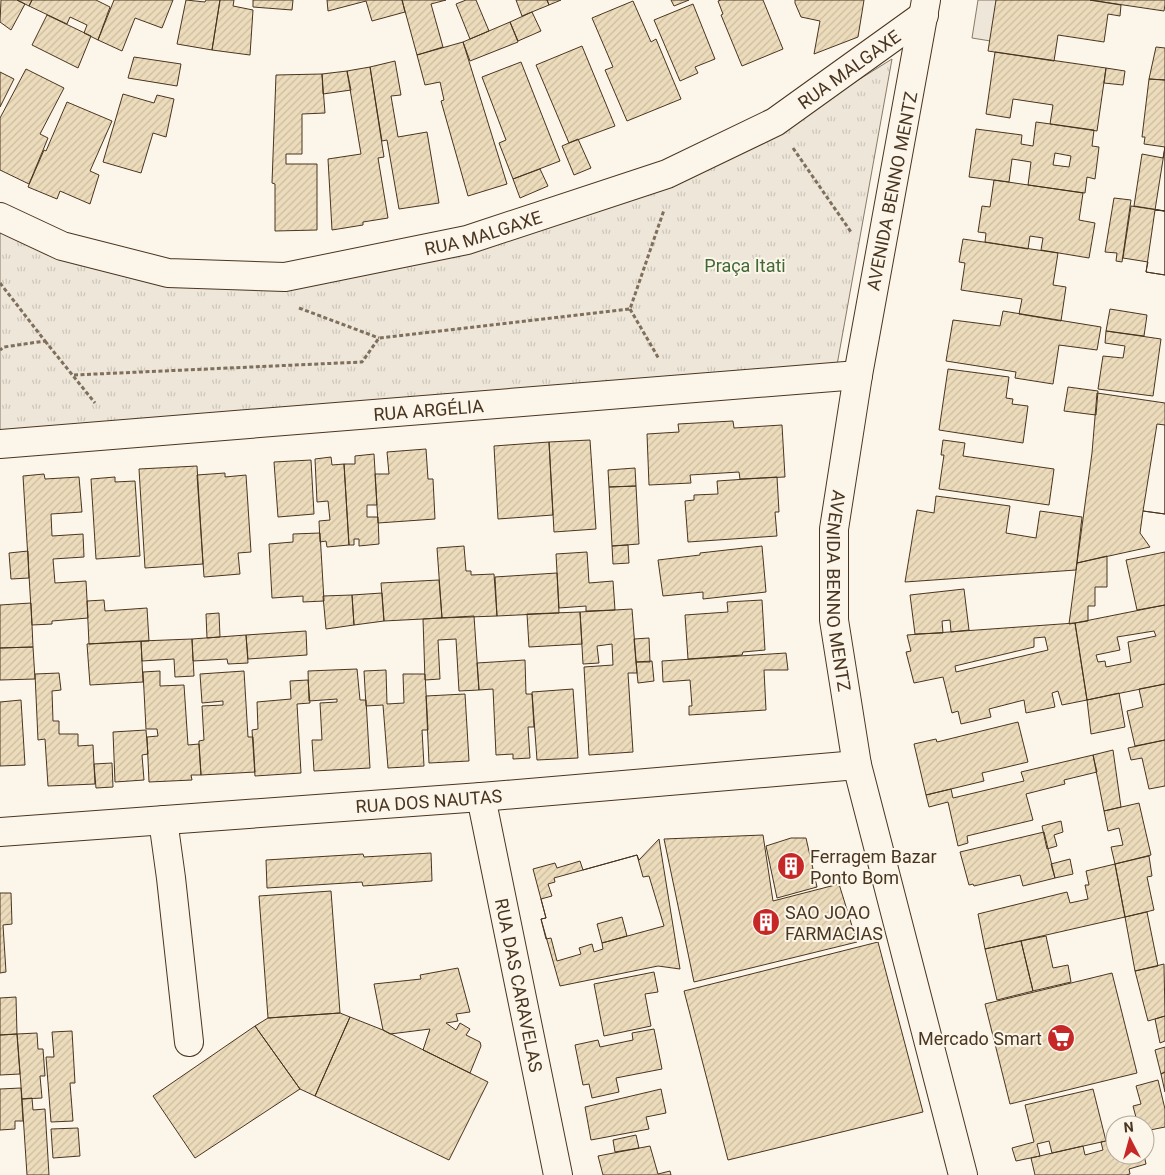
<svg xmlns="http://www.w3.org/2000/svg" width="1165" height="1175" viewBox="0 0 1165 1175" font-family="Roboto,sans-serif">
  <defs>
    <pattern id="park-tufts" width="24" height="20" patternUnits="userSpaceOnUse" patternTransform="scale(1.25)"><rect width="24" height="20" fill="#ede6d9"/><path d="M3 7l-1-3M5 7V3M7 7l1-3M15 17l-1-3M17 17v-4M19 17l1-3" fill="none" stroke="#cdc6ba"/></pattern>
    <pattern id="building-hatch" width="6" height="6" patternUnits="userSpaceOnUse" patternTransform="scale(1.25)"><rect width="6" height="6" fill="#ecdcbc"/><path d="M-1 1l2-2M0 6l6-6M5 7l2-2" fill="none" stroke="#ccbda1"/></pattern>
  </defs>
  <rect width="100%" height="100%" fill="#fbf6e9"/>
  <path fill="#ede6d9" stroke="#887966" d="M978 0H1049L1040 49 972 38Z"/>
  <path fill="url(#park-tufts)" stroke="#887966" d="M892 59 837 365 0 435V229L272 289 781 128Z"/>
  <path fill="url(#building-hatch)" stroke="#4a3520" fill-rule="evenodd" d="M1 0H17L25 4 11 30 0 22Z
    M17 0H32L29 6Z
    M32 0H96L110 7 98 40 84 33 87 25 70 17 67 24 29 6Z
    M114 0H173L162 28 135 18 122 51 98 40Z
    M186 0 205 2 206 0H220L212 50 177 44Z
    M220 0H234L233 6 253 10 250 55 212 50Z
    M253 0H293L292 10 253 7Z
    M327 0H402L405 12 372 21 366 1 328 11Z
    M402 0H446L431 4 443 47 417 55Z
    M466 0H476L489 31 470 39 456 4Z
    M516 0H547L549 5 522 16Z
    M547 0H561L549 5Z
    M671 0H689L674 6Z
    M721 0H763L783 49 742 66 721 15 723 14 718 1Z
    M795 0H864L858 37 814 54 820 21 801 17 795 3Z
    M996 0H1090L1121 5 1120 16 1108 14 1104 42 1058 35 1054 61 988 51Z
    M1090 0H1165V5L1164 11Z
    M633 1 651 42 656 39 681 99 627 121 605 70 613 67 592 18Z
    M693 4 715 59 695 67 698 73 680 81 654 20Z
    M532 12 541 31 518 41 510 22Z
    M47 15 91 36 78 68 32 45Z
    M510 22 518 42 470 61 463 42Z
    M463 42 507 184 468 196 441 101 444 100 440 82 425 85 417 55Z
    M582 46 615 126 569 143 536 65Z
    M1156 47 1165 48V80L1149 79Z
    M995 52 1106 68 1097 131 1050 124 1053 105 1013 99 1010 118 986 114Z
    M134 57 181 64 177 86 128 78Z
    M395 61 401 95 391 96 398 137 427 132 439 203 399 209 387 140 382 141 370 67Z
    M521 62 560 161 513 179 499 143 506 140 482 77Z
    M370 67 384 157 378 158 388 218 363 222V225L332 230 328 159 361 154 347 71Z
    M1106 68 1125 71 1123 85 1104 83Z
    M26 69 64 88 40 134 48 138 29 184 0 170V118Z
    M347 71 351 90 323 94 322 74Z
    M0 72 14 79 0 107Z
    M322 74 325 113 302 114V154H286V164H317V230L275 231V184L272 183 276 75Z
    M1149 79 1165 80V147L1144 144 1145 137H1142Z
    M123 94 154 103 157 95 174 99 166 137 153 133 141 173 103 162Z
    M67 102 112 121 90 171 99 175 90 204 60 191 57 199 28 187 44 150 46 151Z
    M1036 122 1094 130 1092 146 1099 147 1095 179 1087 177 1085 193 1028 185 1031 162 1012 159 1009 182 969 177 976 129 1022 135 1021 144 1033 146ZM1055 153 1071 156 1069 167 1053 165Z
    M578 139 591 168 574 175 562 146Z
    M1165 147V211L1134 206 1142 154 1163 158Z
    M1165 147V211L1155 210Z
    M540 169 548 186 520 198 513 179Z
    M994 180 1083 193 1079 220 1095 223 1089 258 1041 250 1043 238 1030 236 1028 249 985 242 986 233 978 232 982 206 990 207Z
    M1114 198 1131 200 1122 262 1116 261 1117 253 1105 252Z
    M1131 206 1165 211V275L1146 272 1148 262 1123 258Z
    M1155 210 1165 211V275L1146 272Z
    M963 239 1058 253 1053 285 1066 287 1061 321 1019 314 1022 299 961 290 965 263 959 262Z
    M1110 309 1147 315 1144 336 1106 331Z
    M1003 311 1101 327 1097 350 1059 345 1053 384 1015 378 1016 372 946 361 953 320 1000 326Z
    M1106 331 1161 339 1153 396 1098 389 1103 356 1123 358 1125 346 1105 343Z
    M948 369 1009 377 1006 398 1013 399 1012 404 1028 406 1023 443 939 430Z
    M1068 387 1098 391 1096 415 1064 411Z
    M1097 393 1165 403V514L1143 511 1140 533 1150 547 1077 563 1092 453Z
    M733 421 734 428 782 425 785 477 740 479 739 472 690 475 691 483 649 485 647 434 679 432 678 424Z
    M1157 424 1165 425V514L1143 511Z
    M590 440 596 529 554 532 549 442Z
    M943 440 965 443 963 456 1054 469 1049 505 939 489 944 455H941Z
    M549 442 553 515 498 519 494 446Z
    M426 449 428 479H433L435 519 378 523 375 474H389L387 452Z
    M374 454 377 505H367V517H378L379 544 359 546V539H354V545H349L344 464H355V456Z
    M331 457 332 465 344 464 349 545 327 547 326 541 320 542 319 521 330 520 328 501 317 502 315 459Z
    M311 460 314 514 278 517 274 462Z
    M197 466 203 564 145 568 139 469Z
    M635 468 636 486 609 487 608 470Z
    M225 473V477L246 475 251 552 238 553 240 574 204 577 197 475Z
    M44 474 45 479 79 477 82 512 51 514 52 536 83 534 84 557 53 559 55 583 86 581 88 618 52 621V624L32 625 23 476Z
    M115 477V482L135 481 140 556 96 559 91 479Z
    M777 477 779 512H775L777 536 688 542 685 501 694 500V495L718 494 717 481Z
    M636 486 639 544 612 546 609 487Z
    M936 496 1010 506 1006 533 1036 538 1040 511 1082 517 1076 570 905 582 917 510 934 513Z
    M320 533 324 601 303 602V596L272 598 269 544 293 542V534Z
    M628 545 629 563 613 564 612 546Z
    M464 546 466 571H471V575L494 574 497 616 442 618 437 548Z
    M762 546 766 592 703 599V592L663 596 658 560 700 555V553Z
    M28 551 29 578 11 579 9 553Z
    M587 552 589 583 613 581 615 610 586 611V606L559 608 556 554Z
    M1165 552V605L1137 610 1126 560Z
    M1107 556V587H1095V606H1088V621L1069 624 1077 563Z
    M557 573 559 613 497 616 495 577Z
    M439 580 442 618 384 621 381 583Z
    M964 589 969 630 951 632 950 620 942 621 943 633 915 634 910 595Z
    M382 593 384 621 354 625 352 595Z
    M352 595 354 625 326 629 323 596Z
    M104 600 105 611 147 608 149 641 89 644 87 601Z
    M762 600 765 650 743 652 742 655 688 659 685 615 728 612 727 602Z
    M31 603 33 647 0 648V605Z
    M1165 605V684L1087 700 1075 623ZM1154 631 1156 636 1128 642 1131 662 1106 667 1105 661 1098 662 1096 655 1120 650 1117 637Z
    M632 609 637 673H628L633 752 589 755 584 667 613 665 612 644 597 646 599 663 583 664 580 612Z
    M580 612 582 644 529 647 527 614Z
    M219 613 220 637 207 638 206 614Z
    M474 616 479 690 459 691 456 639 438 640 440 679 425 680 423 619Z
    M1075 623 1087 700 1062 705 1058 691 1052 693 1055 707 1026 713 1024 700 989 709 991 717 961 724 958 711 952 713 943 677 914 683 906 652 911 651 907 635ZM1045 637 1048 650 956 672 955 666 1034 647V638Z
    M306 631 307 655 248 659 246 635Z
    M246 635 248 663 228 664 227 659 193 661 192 639Z
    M649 638 650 662H636L634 639Z
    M192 639 194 676 175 677 174 659 142 661 141 641Z
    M141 641 143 682 90 685 87 644Z
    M33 647 35 679 0 680V648Z
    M786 653 788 670H764L766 710 689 715V706H692L690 680 663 682 662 661Z
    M525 660 526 694H532L534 727H528L530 758 513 759V754L496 755 493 689 479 690 477 663Z
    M652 661 654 681 638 683 636 662Z
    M357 669 360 700H366L370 768 314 771 312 740H322L320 703 337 702V699L309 701 308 671Z
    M386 670 387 704 404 703 403 674H425L428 730H422L424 766 388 768 383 705 366 706 364 671Z
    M160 671V686L184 685 188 745 199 744 201 775H191L192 780 149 782 147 737 158 736 157 729H146L143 672Z
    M244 671 248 737H253L255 772 201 775 199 744V741L204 740 202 706 223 705V701L202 703 200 674Z
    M59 673 61 690 52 691 53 721H59V734H78V746L93 745 95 784 48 786 45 739 38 740 35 674Z
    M308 680 310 703 297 704 301 773 255 776 252 730 258 729 257 702 291 699 290 681Z
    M1165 684V740L1135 746 1127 711 1143 707 1139 689Z
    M573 689 578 758 537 760 532 692Z
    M1119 693 1125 727 1091 734 1087 700Z
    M465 694 469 761 429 763 426 696Z
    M21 700 25 765 0 766V702Z
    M1018 722 1028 762 982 773 984 781 926 795 914 744 936 739 937 742Z
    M146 730 148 754 142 755 144 780 115 782 113 732Z
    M1165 740V786L1149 789 1142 758 1131 760 1128 748Z
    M1113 750 1121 807 1104 811 1093 755Z
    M1093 755 1097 772 1064 780 1065 784 1026 794 1033 820 967 836 968 843 958 846 948 802 929 807 926 795 951 789 953 798 1024 781 1021 772Z
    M112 763 113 787 96 788 94 764Z
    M1139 803 1151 855 1115 864 1111 847 1123 845 1119 828 1108 831 1104 811Z
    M1061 821 1063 832 1054 835 1057 846 1047 849 1042 826Z
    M1044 832 1055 878 1023 886 1020 875 974 886 973 884 969 885 960 852Z
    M763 835 773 901 839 884 857 942 694 982 664 839Z
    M791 838H806L817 887 777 898 766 846Z
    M659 839 680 969 658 966 560 986 541 919 546 918 533 869 555 863 557 868 580 861 583 870 637 855 639 860Z
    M431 853 432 881 363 886 362 882 267 888 266 860 363 854 364 857Z
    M637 855 643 877 649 876 664 926 602 943 603 949 594 952 592 944 579 948 581 954 557 961 551 938 546 939 541 919 546 918 541 899 552 896 548 884 555 882 554 878Z
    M1149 856 1152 876 1147 877 1154 910 1125 917 1115 864Z
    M1070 859 1073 874 1055 878 1051 864Z
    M1115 864 1125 917 985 949 978 914 1067 892 1070 903 1088 899 1085 885H1089L1086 871Z
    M331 891 340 1013 268 1018 259 896Z
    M0 893H11L12 924 3 925 6 972 0 973Z
    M1147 912 1158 966 1135 971 1125 917Z
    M622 917 627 936 602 943 597 924Z
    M1046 936 1053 968 1068 965 1071 982 1033 991 1021 941Z
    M1021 941 1033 991 997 1000 985 949Z
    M878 942 923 1112 728 1160 684 991Z
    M1164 964 1165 1016 1148 1021 1135 971Z
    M458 968 470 1012 456 1014 458 1021 446 1023 456 1030 460 1023 470 1029 466 1035 480 1042 481 1046 470 1073 423 1050 430 1029 390 1034 383 1030 374 984 421 979 420 975Z
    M654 972 658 992 645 994 651 1026 604 1036 594 984Z
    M1112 973 1137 1073 1010 1104 985 1004Z
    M16 997 17 1034 0 1035V998Z
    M340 1013 350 1017 315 1096 300 1089 255 1026 268 1018Z
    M1165 1016V1041L1160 1043 1155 1019Z
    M350 1017 383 1030 488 1082 449 1160 315 1096Z
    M255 1026 300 1089 195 1158 153 1096Z
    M654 1029 662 1069 616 1078 619 1092 592 1098 589 1084 583 1085 575 1045 598 1040 600 1047 633 1040 632 1033Z
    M72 1031 75 1083H70L73 1121 51 1122 46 1057H54L52 1032Z
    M37 1033 38 1049H43L45 1076H40L42 1098 22 1099 17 1034Z
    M17 1034 20 1074 0 1075V1035Z
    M1165 1047V1072L1161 1074 1155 1050Z
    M1165 1072V1092L1161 1074Z
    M1158 1080 1165 1109V1127L1145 1131V1125H1138L1133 1106 1141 1104 1136 1086Z
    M21 1088 23 1121H15V1129L0 1130V1089Z
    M661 1089 666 1113 646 1117 649 1129 591 1140 585 1107Z
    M1093 1089 1106 1141 1052 1153 1049 1141 1037 1144 1040 1156 1016 1161 1012 1148 1034 1142 1025 1105Z
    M32 1098 33 1110 45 1109 49 1175H27L22 1099Z
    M78 1128 80 1156 53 1158 51 1129Z
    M636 1135 639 1148 615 1152 613 1140Z
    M1115 1139V1155H1144L1146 1164 1129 1169 1130 1174 1126 1175H1035L1031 1158 1083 1146 1085 1155 1103 1150 1101 1142Z
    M650 1146 658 1174 670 1171 671 1175H603L598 1156Z"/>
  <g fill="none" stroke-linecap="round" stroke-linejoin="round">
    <g stroke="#4a3520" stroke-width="30">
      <g id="minor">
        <path id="s1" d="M0 217 62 246 168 273 285 277 467 240 667 174 775 122 924 15"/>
        <path id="s2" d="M0 444 858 375"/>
        <path id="s3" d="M481 797 558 1175"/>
        <path d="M163 820 171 878 189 1042"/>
        <path id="s4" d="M0 832 481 797 857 765"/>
      </g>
    </g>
    <g stroke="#4a3520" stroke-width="30">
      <g id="tertiary">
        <path id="s5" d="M926 0 858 375 834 529V620L857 765 963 1175"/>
      </g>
    </g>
    <path stroke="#7f6f5c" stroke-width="3" stroke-dasharray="4 2.5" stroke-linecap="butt" d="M793 148 851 232
      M0 283 45 341 4 347 0 350
      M299 308 379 338
      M630 309 659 359
      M45 341 95 403
      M74 375 362 362 379 338 630 309 664 210"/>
    <use href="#minor" stroke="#fbf6e9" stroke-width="28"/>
    <use href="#tertiary" stroke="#fbf6e9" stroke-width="28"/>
  </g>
  <defs>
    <g id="building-disc" transform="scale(1.4375)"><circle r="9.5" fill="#c62828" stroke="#fbf6e9"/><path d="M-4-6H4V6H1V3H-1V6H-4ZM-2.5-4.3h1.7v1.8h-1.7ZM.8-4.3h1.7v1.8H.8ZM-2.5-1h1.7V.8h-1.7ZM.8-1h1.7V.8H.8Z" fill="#fff"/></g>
    <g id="supermarket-disc" transform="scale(1.4375)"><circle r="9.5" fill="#c62828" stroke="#fbf6e9"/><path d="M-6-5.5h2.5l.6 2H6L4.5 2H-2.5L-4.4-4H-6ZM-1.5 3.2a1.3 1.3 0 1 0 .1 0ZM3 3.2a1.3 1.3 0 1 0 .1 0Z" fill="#fff"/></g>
  </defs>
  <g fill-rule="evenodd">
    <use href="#building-disc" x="791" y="866"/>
    <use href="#building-disc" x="766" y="922"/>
    <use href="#supermarket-disc" x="1061" y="1038"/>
  </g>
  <g text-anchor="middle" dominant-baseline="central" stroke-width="4" stroke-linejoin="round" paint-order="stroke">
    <g font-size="18" fill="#4a3520" stroke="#fbf6e9">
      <text stroke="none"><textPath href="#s1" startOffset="902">RUA MALGAXE</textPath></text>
      <text transform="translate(892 191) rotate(-79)">AVENIDA BENNO MENTZ</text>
      <text stroke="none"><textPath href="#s1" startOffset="498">RUA MALGAXE</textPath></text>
      <text stroke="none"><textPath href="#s2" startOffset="430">RUA ARGÉLIA</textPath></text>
      <text stroke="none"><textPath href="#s5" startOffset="599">AVENIDA BENNO MENTZ</textPath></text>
      <text stroke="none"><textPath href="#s4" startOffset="430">RUA DOS NAUTAS</textPath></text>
      <text stroke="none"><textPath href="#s3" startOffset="192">RUA DAS CARAVELAS</textPath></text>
    </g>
    <g font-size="18" fill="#436837" stroke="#fbf6e9">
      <text x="745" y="265">Praça Itati</text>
    </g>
    <g font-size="18" fill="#4a3520" stroke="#fbf6e9" text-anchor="start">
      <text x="810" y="856">Ferragem Bazar<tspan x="810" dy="21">Ponto Bom</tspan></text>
      <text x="785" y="912">SAO JOAO<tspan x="785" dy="21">FARMACIAS</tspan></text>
      <text x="1042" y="1038" text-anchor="end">Mercado Smart</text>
    </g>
  </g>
  <g transform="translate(1130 1140) rotate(354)"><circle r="24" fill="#fbf6e9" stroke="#b4a999"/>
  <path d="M0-4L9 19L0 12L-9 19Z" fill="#c62828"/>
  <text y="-8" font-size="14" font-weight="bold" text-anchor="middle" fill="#4a3520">N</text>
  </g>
</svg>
